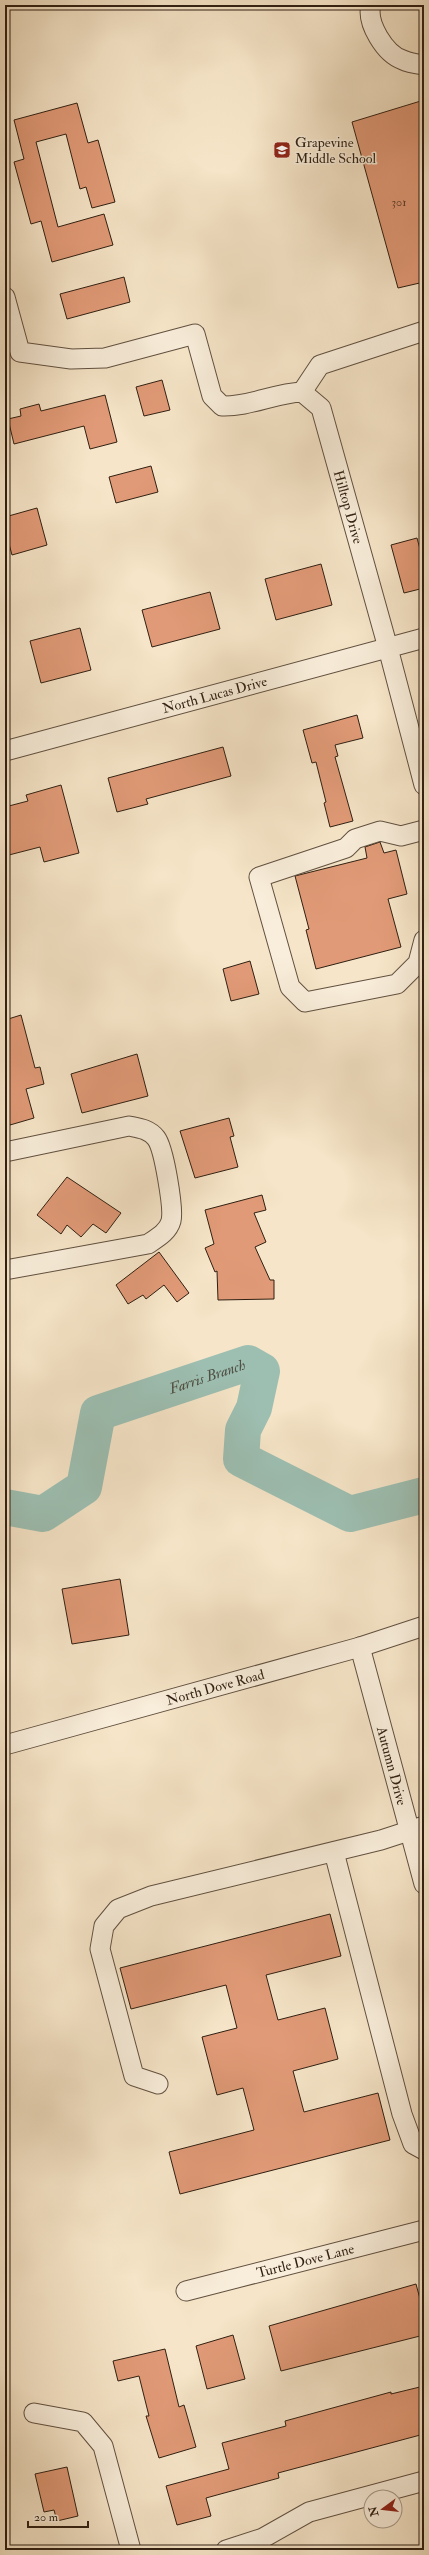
<svg xmlns="http://www.w3.org/2000/svg" width="429" height="2555" viewBox="0 0 429 2555" font-family="'IM FELL Double Pica',serif">
  <rect width="100%" height="100%" fill="#f6e5c8"/>
  <filter id="stains"><feTurbulence type="fractalNoise" baseFrequency=".005" numOctaves="4"/><feColorMatrix values="0 0 0 0 .2 0 0 0 0 .09 0 0 0 0 .02 0 0 0 .5 -.17"/></filter>
  <radialGradient id="worn" r=".72"><stop offset=".6" stop-color="#630" stop-opacity="0"/><stop offset="1" stop-color="#630" stop-opacity=".3"/></radialGradient>
  <g fill="none" stroke-linecap="round" stroke-linejoin="round">
    <path stroke="#9dbfb2" stroke-width="36" id="s1" d="M5 1507 43 1514 84 1487 98 1413 248 1363 262 1371 254 1408 243 1430 241 1459 350 1514 424 1495"/>
  </g>
  <path fill="#e19a77" stroke="#2f1f12" d="M424 100V282L398 288 352 122Z
    M77 103 88 143 98 140 115 202 92 208 86 187 80 189 66 134 36 142 58 227 104 214 113 245 52 262 41 221 31 224 14 162 24 159 14 120Z
    M124 277 130 302 67 319 60 294Z
    M162 380 170 410 144 416 136 387Z
    M105 395 117 442 90 449 84 426 14 444 8 419 21 416 20 409 39 404 41 411Z
    M151 466 158 492 116 503 109 477Z
    M37 508 47 545 12 555 5 529V517Z
    M417 538 424 564V588L404 593 391 545Z
    M321 564 332 605 276 620 265 579Z
    M210 592 220 629 152 647 142 610Z
    M80 628 91 670 41 683 30 641Z
    M357 715 363 738 335 745 338 756 335 757 353 821 330 827 324 803 326 802 316 762 312 763 303 730Z
    M223 747 231 776 146 799 148 804 117 812 108 778Z
    M61 785 79 853 44 862 40 847 5 856V807L28 801 26 795Z
    M380 842 384 853 396 850 407 894 388 899 401 947 316 969 306 930 309 929 295 876 367 858 365 847Z
    M250 961 259 994 231 1001 223 969Z
    M21 1015 35 1068 40 1067 44 1084 26 1089 34 1118 10 1125 5 1107V1020Z
    M137 1054 148 1096 82 1113 71 1074Z
    M229 1118 234 1136 230 1137 238 1167 195 1178 180 1131Z
    M67 1177 121 1213 106 1233 93 1224 81 1237 67 1225 61 1234 37 1215Z
    M262 1195 266 1210 254 1213 266 1242 255 1247 270 1280H274V1299L218 1300 217 1271 215 1272 205 1248 214 1244 205 1210Z
    M159 1252 189 1293 177 1302 164 1285 146 1299 143 1295 128 1304 116 1285Z
    M120 1579 129 1635 72 1644 62 1589Z
    M330 1914 341 1956 266 1975 278 2020 325 2008 338 2059 293 2071 304 2112 378 2093 390 2140 180 2194 169 2152 254 2130 243 2088 217 2095 202 2037 237 2028 226 1985 131 2009 120 1968Z
    M416 2284 424 2314V2335L281 2371 269 2326Z
    M233 2335 245 2379 207 2389 196 2346Z
    M165 2349 179 2407 184 2405 196 2447 159 2458 146 2416H149L139 2376 118 2381 113 2361Z
    M424 2386V2434L278 2473 279 2478 206 2498 211 2516 177 2525 166 2486 229 2469 222 2443 286 2426 285 2421 391 2392V2394Z
    M67 2467 78 2516 57 2521 54 2510 44 2512 35 2474Z"/>
  <g fill="none" stroke-linecap="round" stroke-linejoin="round">
    <g stroke="#615040" stroke-width="21">
      <g id="minor">
        <path d="M371 5C366 23 385 54 403 60 409 63 417 64 424 65"/>
        <path id="s2" d="M5 297 20 352 71 359 105 358 195 334 212 396 222 406C249 407 275 393 302 392L321 408 388 648 424 785"/>
        <path d="M302 392 320 365 424 331"/>
        <path id="s3" d="M5 751 424 638"/>
        <path d="M424 830 401 836 380 831 355 839 346 848 259 877 290 987 305 1002 397 984 418 963 424 940"/>
        <path d="M5 1152 129 1126C139 1128 149 1129 156 1138 164 1148 174 1209 171 1221 168 1232 157 1238 148 1244L5 1270"/>
        <path id="s4" d="M360 1647 424 1884"/>
        <path id="s5" d="M5 1745 360 1647 424 1626"/>
        <path d="M334 1852 402 2114 413 2144 424 2150"/>
        <path d="M158 2084 134 2076 100 1949 104 1926 118 1909 151 1896 381 1840 424 1826"/>
        <path id="s6" d="M186 2291 424 2230"/>
        <path d="M34 2413 83 2422 103 2446 131 2550"/>
        <path d="M226 2550 263 2538 309 2512 424 2481"/>
      </g>
    </g>
    <use href="#minor" stroke="#f9eedb" stroke-width="19"/>
  </g>
  <defs>
    <g id="school-square" transform="scale(0.9)"><rect x="-9" y="-9" width="18" height="18" rx="4" fill="#8f2418" stroke="#f9eedb"/><path d="M0-5L7-2L0 1L-7-2ZM-4 1L0 2.5L4 1V4Q0 6-4 4Z" fill="#fff"/></g>
  </defs>
  <g fill-rule="evenodd">
    <use href="#school-square" x="282" y="150"/>
  </g>
  <g text-anchor="middle" dominant-baseline="central" stroke-width="3" stroke-linejoin="round" paint-order="stroke">
    <g font-size="12" fill="#5c3e2b">
      <text x="399" y="202">301</text>
    </g>
    <g font-size="14" fill="#2f1f12" stroke="#f9eedb" text-anchor="start">
      <text x="295" y="142">Grapevine<tspan x="295" dy="16">Middle School</tspan></text>
    </g>
    <g font-size="14" fill="#2f1f12" stroke="#f9eedb">
      <text stroke="none"><textPath href="#s2" startOffset="523">Hilltop Drive</textPath></text>
      <text stroke="none"><textPath href="#s3" startOffset="217">North Lucas Drive</textPath></text>
      <text stroke="none"><textPath href="#s5" startOffset="218">North Dove Road</textPath></text>
      <text stroke="none"><textPath href="#s4" startOffset="123">Autumn Drive</textPath></text>
      <text stroke="none"><textPath href="#s6" startOffset="123">Turtle Dove Lane</textPath></text>
    </g>
    <g font-size="15" font-style="italic" fill="#504f42" stroke="#f9eedb">
      <text stroke="none"><textPath href="#s1" startOffset="278">Farris Branch</textPath></text>
    </g>
  </g>
  <rect width="429" height="2555" fill="none" stroke="#f6e5c8" stroke-width="20"/>
  <rect x="6" y="6" width="417" height="2543" fill="none" stroke="#2f1f12" stroke-width="2"/>
  <rect x="10" y="10" width="409" height="2535" fill="none" stroke="#2f1f12"/>
  <g transform="translate(383 2509) rotate(255)"><circle r="19" fill="#f9eedb" stroke="#a89b8b"/>
  <path d="M0-3L7 15L0 10L-7 15Z" fill="#8f2418"/>
  <text y="-6" font-size="11" font-weight="bold" text-anchor="middle" fill="#2f1f12">N</text>
  </g>
  <path d="M28 2521v6h60v-6" fill="none" stroke="#2f1f12" stroke-width="2"/>
  <text x="34" y="2521" font-size="12" fill="#2f1f12" stroke="#f9eedb" stroke-width="3" paint-order="stroke">20 m</text>
  <rect width="100%" height="100%" filter="url(#stains)"/>
  <rect width="100%" height="100%" fill="url(#worn)"/>
</svg>
